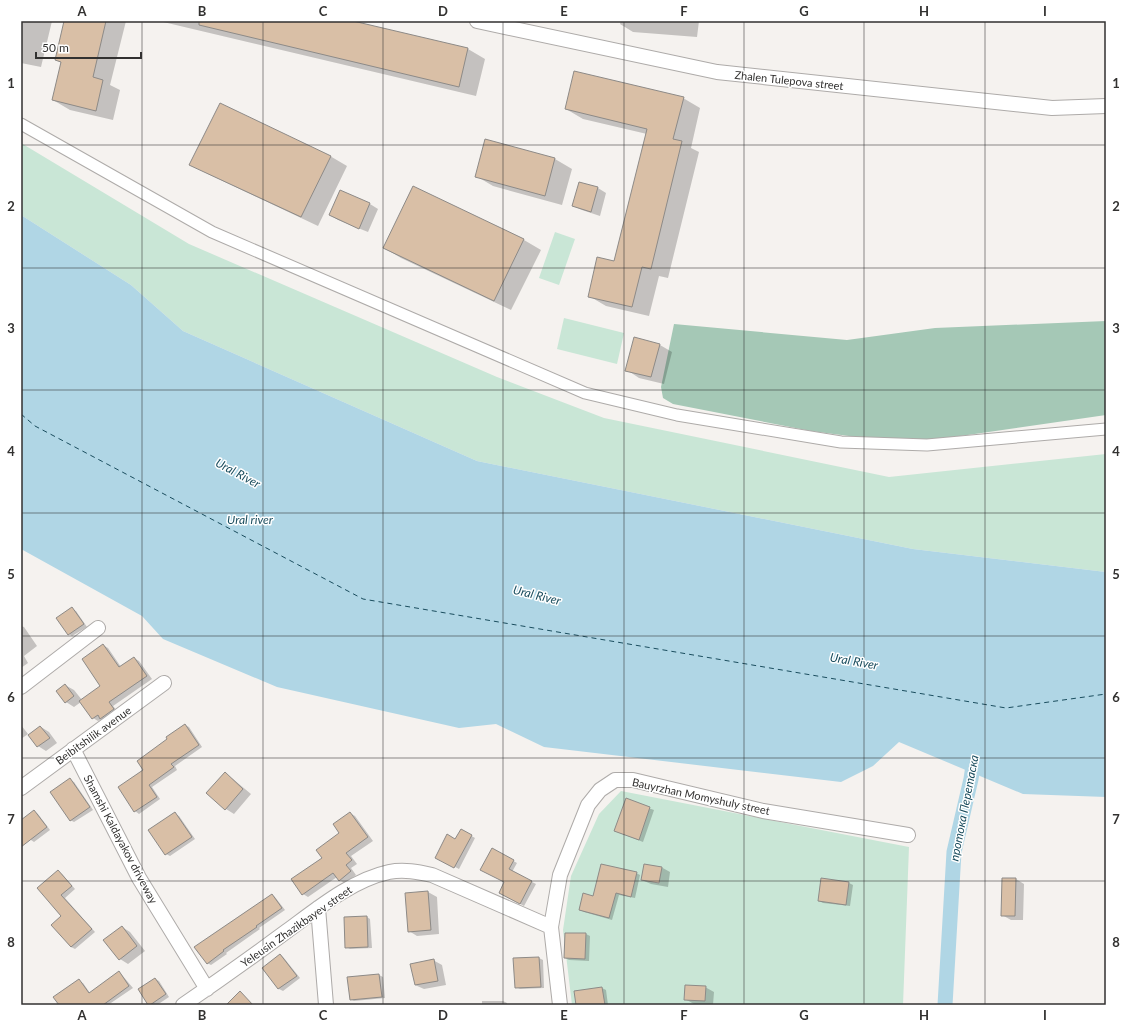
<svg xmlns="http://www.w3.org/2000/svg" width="1127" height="1026" viewBox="0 0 1127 1026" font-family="Lato,sans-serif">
  <rect width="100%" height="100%" fill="#f5f2ef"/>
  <path fill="#c9e6d6" d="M21 143 189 244 497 377 604 418 889 477 1106 454V572L913 549 477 461 183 331 131 285 21 215Z
    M555 232 575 239 559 285 539 278Z
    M564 318 624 333 617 364 557 349Z
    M621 791 909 847 903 1005H572L563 930 571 876 599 814Z"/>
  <path fill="#a5c8b6" d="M1106 321V415L919 442 864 438 811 431 673 404 663 398 661 387 674 324 847 340 935 328Z"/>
  <path fill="#b0d6e5" d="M21 215 131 285 183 331 477 461 913 549 1106 572V797L1023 794 899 742 873 766 841 782 544 747 496 724 459 728 277 687 163 639 142 616 21 549Z"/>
  <path fill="#0003" d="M21 21H52L41 67 21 63Z
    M65 21H126L110 85 120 90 113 120 70 110 53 100 62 63 56 60Z
    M159 21H349L468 49 485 59 476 96Z
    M621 21H699L697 37 633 32 620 24Z
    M683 98 700 108 691 148 699 152 668 278 659 276 649 316 606 306 589 296 615 262 647 134 583 119 566 109Z
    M486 140 555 159 572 169 562 205 493 186 476 176Z
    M330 156 347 166 318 226 208 174 191 164Z
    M580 183 598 188 606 193 600 216 582 210 573 206Z
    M414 188 524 240 541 250 511 310 401 258 384 248Z
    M340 191 370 204 378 209 368 232 338 220 330 215Z
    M660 345 672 352 664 384 639 378 627 370Z
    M72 609 76 611 87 627 72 636 69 634Z
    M21 626 24 627 37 646 24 656 28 663 21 668Z
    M103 645 108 648 121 667 134 658 139 661 152 679 113 706 118 712 106 721 102 719 98 721 93 718 81 702 74 707 66 702 65 685 74 690 82 700 102 686Z
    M21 725 28 734 21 739Z
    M185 725 189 727 202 747 175 766 177 770 152 787 160 799 139 814 135 811 145 770 169 739Z
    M41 727 49 732 57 743 46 751 38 746Z
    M225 774 233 779 251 794 234 814 226 809Z
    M70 780 74 782 93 810 74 822 70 820Z
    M626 800 654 810 643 842 615 831Z
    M34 811 38 814 50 830 34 842 31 840 21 827V821Z
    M350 813 355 816 373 841 351 856 357 864 351 868 356 875 345 883 339 880 337 877 308 897 303 894 323 858 340 833Z
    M175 814 179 816 195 839 170 856 166 854Z
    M461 830 475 838 459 869 436 857 456 840Z
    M492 849 517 863 512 872 536 884 524 906 500 893 506 882Z
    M661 867 670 872 668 887 651 884 642 880Z
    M58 872 62 874 75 889 65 898 95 932 75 949 71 947 52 925 63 916Z
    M636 873 640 875 635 898 619 895 612 920 584 912 580 910 594 897Z
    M1016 879 1024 884 1023 920H1011L1002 915Z
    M849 883 853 885 850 906 823 903 819 901Z
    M428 892 437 897 439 934 417 936 409 931 406 894Z
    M272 895 275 897 285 910 259 928 260 929 226 953 227 954 211 965 207 963Z
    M367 917 370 919 372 948 350 949 346 947Z
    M122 927 130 932 145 951 128 964 120 959Z
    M586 934 590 936 589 961 569 960 565 958Z
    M281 955 284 958 300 978 283 991 279 989 263 969Z
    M539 958 543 960 544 988 520 989 516 987Z
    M433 960 442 965 446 985 424 989 415 985Z
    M119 972 122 975 133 988 108 1005H60L79 981 83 983 90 993Z
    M379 975 383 977 385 998 354 1001 350 999 348 977Z
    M155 979 159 981 169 997 157 1005H150Z
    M705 987 714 992 713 1005 694 1004 685 999Z
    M602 988 606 990 608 1005H577Z
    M482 1001H503L507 1003V1005H482Z"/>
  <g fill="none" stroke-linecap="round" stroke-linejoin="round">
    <path stroke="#b0d6e5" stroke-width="15" d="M945 1005 954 852 971 779 975 752"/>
    <path stroke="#1a4d5e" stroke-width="1" stroke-dasharray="5 4" stroke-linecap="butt" d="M21 414 35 426 363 599 1006 708 1106 694"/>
  </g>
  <path fill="#d9bfa6" stroke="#8d8a87" d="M64 21H106L93 77 103 80 96 111 52 100 61 62 55 60Z
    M199 21H353L468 48 459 87 199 25Z
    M574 71 684 97 673 139 682 141 651 269 642 267 632 307 588 297 597 257 614 261 647 129 565 109Z
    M220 103 331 156 301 217 189 165Z
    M485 139 555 158 545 196 475 177Z
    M579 182 598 187 591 212 572 206Z
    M413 186 524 239 494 301 383 248Z
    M340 190 370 203 359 229 329 215Z
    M634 337 660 344 651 377 625 371Z
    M72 607 84 624 68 635 56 618Z
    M103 644 119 667 134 657 147 676 109 702 114 709 100 719 98 715 92 719 79 701 100 686 82 659Z
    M65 684 74 696 65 703 56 691Z
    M185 724 199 745 171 764 174 767 149 785 157 797 134 812 118 787 143 770 137 761 167 739 166 737Z
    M40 726 50 738 37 747 28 735Z
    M225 772 243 789 225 810 206 793Z
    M70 778 90 807 70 821 50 792Z
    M626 798 650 807 639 840 614 831Z
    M34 810 47 827 21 847V820Z
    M175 812 192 837 165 855 148 830Z
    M350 812 368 837 346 853 352 860 346 865 351 871 339 881 333 873 302 895 291 879 322 858 316 850 339 833 333 824Z
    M461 829 472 835 454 868 435 858 447 834 455 839Z
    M492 848 514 860 509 869 532 881 520 904 499 893 504 882 480 870Z
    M601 864 637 872 631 897 616 893 609 918 579 910 583 893 593 896Z
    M644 864 662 867 659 883 641 880Z
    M58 870 72 886 61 895 92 929 71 947 51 925 61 916 37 888Z
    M821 878 849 882 846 905 818 901Z
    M1002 878H1016L1015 916H1001Z
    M428 891 431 930 408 932 405 893Z
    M272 894 282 908 256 926 257 927 223 950 224 951 207 964 194 947Z
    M367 916 368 947 345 948 344 917Z
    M122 926 137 946 119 960 103 940Z
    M565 933H586L585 959 564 958Z
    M280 954 297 976 278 989 262 968Z
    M539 957 541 987 515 988 513 958Z
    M434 959 438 981 415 985 410 964Z
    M119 971 129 986 103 1005H59L53 997 79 979 89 993Z
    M379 974 382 997 350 1000 347 977Z
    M155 978 166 994 150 1005H148L138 989Z
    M685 985 706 986 705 1001 684 1000Z
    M602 987 605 1005H576L574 991Z
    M240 991 253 1005H226Z"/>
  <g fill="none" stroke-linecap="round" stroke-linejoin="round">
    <g stroke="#aeaba9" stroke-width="13">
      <path id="pedestrian" d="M21 124 212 232 585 393 677 415 841 442 927 445 1106 429"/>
    </g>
    <g stroke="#aeaba9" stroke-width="16">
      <path id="minor" d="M477 21 717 72 1052 108 1106 106
        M21 687 98 628
        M73 749 139 878 207 989
        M21 788 164 683
        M318 908 326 1005
        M183 1005C218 981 253 956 287 931 317 909 352 880 389 872 404 869 418 872 432 875L551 927
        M560 1005 551 927 560 875 588 805 600 790 615 780H633L763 811 908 835"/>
    </g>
    <use href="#pedestrian" stroke="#fff" stroke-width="11"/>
    <use href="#minor" stroke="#fff" stroke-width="14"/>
  </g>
  <path fill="none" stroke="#323130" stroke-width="1" stroke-opacity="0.55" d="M142 21V1005M263 21V1005M383 21V1005M503 21V1005M624 21V1005M744 21V1005M864 21V1005M985 21V1005M21 145H1106M21 268H1106M21 390H1106M21 513H1106M21 636H1106M21 758H1106M21 881H1106"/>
  <g text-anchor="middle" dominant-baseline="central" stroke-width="3" stroke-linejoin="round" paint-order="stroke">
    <g font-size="11" fill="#323130" stroke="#fff">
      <text transform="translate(789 80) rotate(6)">Zhalen Tulepova street</text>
      <text transform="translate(93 735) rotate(-36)">Beibitshilik avenue</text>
      <text transform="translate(701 796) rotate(12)">Bauyrzhan Momyshuly street</text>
      <text transform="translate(121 839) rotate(62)">Shamshi Kaldayakov driveway</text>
      <text transform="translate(296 926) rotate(-35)">Yeleusin Zhazikbayev street</text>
    </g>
    <g font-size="12" font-style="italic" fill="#1a4d5e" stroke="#fff">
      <text transform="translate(238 473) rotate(28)">Ural River</text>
      <text x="250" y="519">Ural river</text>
      <text transform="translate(537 595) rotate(14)">Ural River</text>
      <text transform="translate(854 661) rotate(10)">Ural River</text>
      <text transform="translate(964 808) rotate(-79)">протока Перетаска</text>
    </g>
  </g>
  <rect width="1127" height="1026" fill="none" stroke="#ffffff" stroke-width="44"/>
  <path d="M36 52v6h105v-6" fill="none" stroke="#323130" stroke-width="2"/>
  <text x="42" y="52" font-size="12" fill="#323130" stroke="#ffffff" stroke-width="3" paint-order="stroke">50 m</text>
  <rect x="22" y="22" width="1083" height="982" fill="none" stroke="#323130" stroke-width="1.5"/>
  <g font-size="13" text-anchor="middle" font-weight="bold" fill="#323130">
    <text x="82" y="16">A</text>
    <text x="202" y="16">B</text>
    <text x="323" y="16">C</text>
    <text x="443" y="16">D</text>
    <text x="564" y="16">E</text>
    <text x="684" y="16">F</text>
    <text x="804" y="16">G</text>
    <text x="924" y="16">H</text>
    <text x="1045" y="16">I</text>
    <text x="11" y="88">1</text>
    <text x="1116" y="88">1</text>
    <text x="11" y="211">2</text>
    <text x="1116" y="211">2</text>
    <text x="11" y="333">3</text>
    <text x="1116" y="333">3</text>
    <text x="11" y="456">4</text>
    <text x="1116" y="456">4</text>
    <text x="11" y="579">5</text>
    <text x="1116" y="579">5</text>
    <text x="11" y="702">6</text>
    <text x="1116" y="702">6</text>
    <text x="11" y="824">7</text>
    <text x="1116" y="824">7</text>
    <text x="11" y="947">8</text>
    <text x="1116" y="947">8</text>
    <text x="82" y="1020">A</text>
    <text x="202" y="1020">B</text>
    <text x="323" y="1020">C</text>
    <text x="443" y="1020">D</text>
    <text x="564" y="1020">E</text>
    <text x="684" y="1020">F</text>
    <text x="804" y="1020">G</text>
    <text x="924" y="1020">H</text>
    <text x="1045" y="1020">I</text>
  </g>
</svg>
